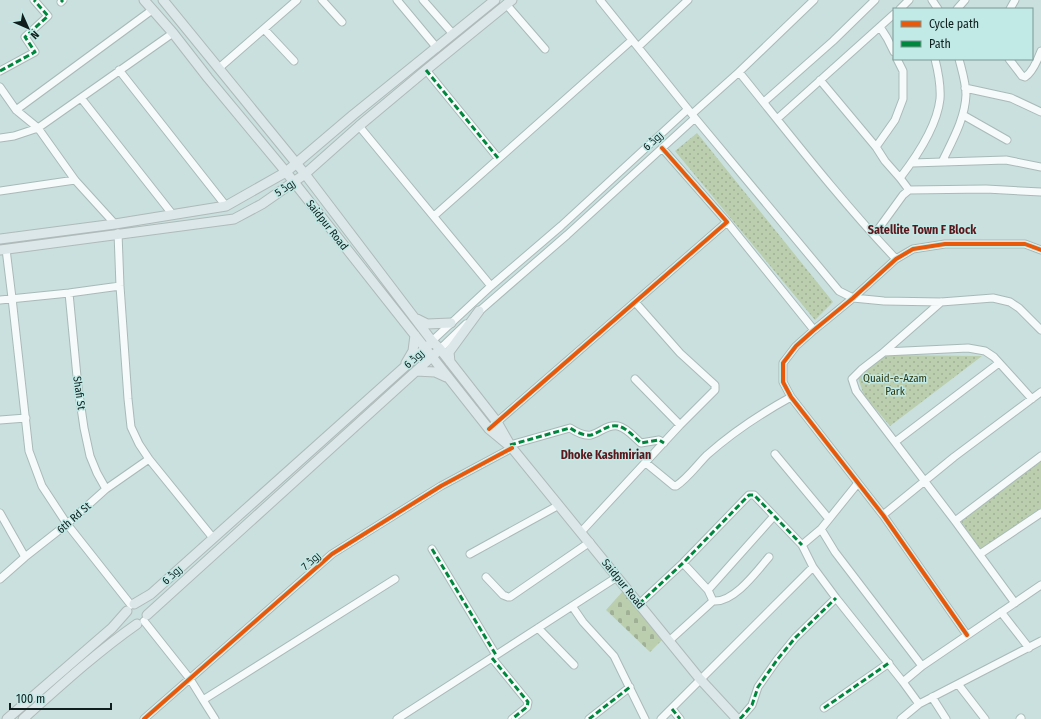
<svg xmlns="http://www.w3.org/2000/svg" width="1041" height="719" viewBox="0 0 1041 719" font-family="'Fira Sans Condensed',Cairo,sans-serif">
  <defs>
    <pattern id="green-dots" width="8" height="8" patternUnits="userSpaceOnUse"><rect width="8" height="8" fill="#bbceae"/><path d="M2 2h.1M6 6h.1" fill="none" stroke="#a0b095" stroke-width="1.8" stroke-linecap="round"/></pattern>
    <pattern id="cemetery-stones" width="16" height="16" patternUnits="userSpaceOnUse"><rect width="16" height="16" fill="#bbceae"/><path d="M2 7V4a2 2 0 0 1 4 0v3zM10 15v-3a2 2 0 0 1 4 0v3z" fill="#a0b095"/></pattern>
  </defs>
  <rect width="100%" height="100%" fill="#cae0de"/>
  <path fill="url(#green-dots)" d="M697 133 833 302 815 320 675 151Z
    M881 355 982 356 890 426 864 395 858 378Z
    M1041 459V508L980 550 961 521Z"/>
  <path fill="url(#cemetery-stones)" d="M623 591 662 640 650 652 606 610Z"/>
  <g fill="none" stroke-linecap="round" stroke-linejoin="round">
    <g stroke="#a8bab8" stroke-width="9">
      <path id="minor" d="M322 0 342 22
        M397 0 437 48
        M423 0 453 34
        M600 0 695 118 839 291 853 298 884 301 941 302 993 298 1010 302 1019 308 1041 330
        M932 0 938 9
        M61 2 63 0
        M506 4 545 49
        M900 9 909 0
        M957 9 965 0
        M1010 9 1015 0
        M880 27 887 38 894 52
        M264 29 294 61
        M638 47 688 0
        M1009 59 1022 76 1025 77C1033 72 1038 59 1041 51
        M219 68 297 0
        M119 70 226 206
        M426 70 498 158
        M0 71 35 52 25 37 48 16 34 0
        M739 72C790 135 840 200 896 259
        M820 80 876 147 885 161 900 178 909 190
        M0 87 16 110 38 128 75 180 115 224
        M965 88 1011 98 1041 112
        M81 98 173 215
        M764 102 833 41 875 0
        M16 110 152 10
        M692 114 739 72 814 0
        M963 115 1007 140
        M777 119 894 14
        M359 126 491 286
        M0 138 14 136 38 128 173 33
        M876 147 895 120 903 99V71L897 59
        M942 162C952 141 965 119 966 95 966 83 962 71 959 59
        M912 163 1006 160 1041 167
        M900 178C917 156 937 126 940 99 941 86 938 71 935 59
        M0 191 75 180
        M434 216 632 40
        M727 222 814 330
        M118 233 120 286 128 399 131 427 139 444 149 459 213 538
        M874 235 903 195 909 190 986 189 1041 192
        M6 249 12 298 29 451 42 486 67 524 131 605
        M69 293 78 387 84 428 90 456 97 473 106 489
        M0 300 69 293 120 286
        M941 302 884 352 862 369 852 379 856 391 955 521 1015 603
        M476 314 567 235 695 118
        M432 341 491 286 561 226 688 109
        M440 349 466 324
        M884 352 968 348 985 351 994 357 1032 399
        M635 379 680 425
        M0 420 26 418
        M489 429 727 222 662 148
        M895 442 999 363
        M510 445 570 428C576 432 584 436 591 435 601 432 608 424 618 426 627 428 635 438 641 443L659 440 664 443
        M775 454 829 519
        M646 463 674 486H676C688 478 697 465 707 455 734 431 760 414 791 397
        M858 483 821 529 802 545 813 567 836 598 903 682
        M0 513 25 557
        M883 515 954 457 1041 392
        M955 521 1041 456
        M821 529 835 552 922 666
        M581 532 680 425 715 390V385L680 353 635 302
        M432 549 496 655
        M470 554 559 505
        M980 554 1041 513
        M683 563 708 590
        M486 577 503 595 508 597H510L590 542
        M0 579 25 557 67 524 106 489 149 459
        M713 601C734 603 757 571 769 557
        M639 604 683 563 749 495H754L802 545
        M572 606 583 622 614 656 645 719
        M1001 612 1029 648
        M144 621 190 679 203 700 395 579
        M538 628 574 665
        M967 635 883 515 791 397 783 382V363L796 346 814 330 853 298 896 259 913 249 945 244H1025L1041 250
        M669 641 713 601 708 590 774 516
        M492 658 528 702 527 707 512 719
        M958 684 985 719
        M932 697 946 719
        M203 700 215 719
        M919 704 903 682 922 666 1041 585
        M824 708 889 663
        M672 709 680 719
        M144 719 332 554 441 486 512 448
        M397 719 617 577
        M589 719 630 687
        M661 719 813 567
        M740 719 752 705 758 687 777 660 795 638 836 598
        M901 719 919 704 1041 641
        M1020 719 1021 718"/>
    </g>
    <g stroke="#afbab9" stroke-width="11">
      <path id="major" d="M144 0 173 33 208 78 286 172 489 429 512 448 700 679 737 719
        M163 0 305 174 432 341 440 349 497 422 509 443
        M0 239 115 224 226 206 286 172 353 115 495 0
        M0 250 234 219 262 204 305 174 359 126 426 70 512 0
        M417 319 427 324 451 323
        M450 362 449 352 479 311
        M406 363 413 351 415 335
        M416 371 435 372 446 377
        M134 604 151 594 429 345
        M147 615 436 353
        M7 719 112 628 127 611
        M23 719C60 686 97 652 137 624"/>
    </g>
    <use href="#minor" stroke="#f7fafa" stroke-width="7"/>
    <use href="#major" stroke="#dbe7e9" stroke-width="9"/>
    <path stroke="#00873e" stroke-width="3" stroke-dasharray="6 3" stroke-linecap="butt" d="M61 2 63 0
      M426 70 498 158
      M0 71 35 52 25 37 48 16 34 0
      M510 445 570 428C576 432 584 436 591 435 601 432 608 424 618 426 627 428 635 438 641 443L659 440 664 443
      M432 549 496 655
      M639 604 683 563 749 495H754L802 545
      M492 658 528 702 527 707 512 719
      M824 708 889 663
      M672 709 680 719
      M589 719 630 687
      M740 719 752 705 758 687 777 660 795 638 836 598"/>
    <g stroke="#c1e9e5" stroke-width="6">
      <path id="cycleway" d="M489 429 727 222 662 148
        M967 635 883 515 791 397 783 382V363L796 346 814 330 853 298 896 259 913 249 945 244H1025L1041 250
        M144 719 332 554 441 486 512 448"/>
    </g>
    <use href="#cycleway" stroke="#e8590c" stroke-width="4"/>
  </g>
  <g text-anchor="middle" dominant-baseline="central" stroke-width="3" stroke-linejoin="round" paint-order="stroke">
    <g font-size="11" fill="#101f1e" stroke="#c1e9e5">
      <text transform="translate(653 141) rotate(-43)">روڈ 6</text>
      <text transform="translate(285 188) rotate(-34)">روڈ 5</text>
      <text transform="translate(327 225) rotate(52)">Saidpur Road</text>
      <text transform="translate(414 359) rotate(-42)">روڈ 6</text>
      <text transform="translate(79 393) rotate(82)">Shafi St</text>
      <text transform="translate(74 518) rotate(-41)">6th Rd St</text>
      <text transform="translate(311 561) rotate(-42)">روڈ 7</text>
      <text transform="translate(172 575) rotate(-43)">روڈ 6</text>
      <text transform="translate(623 584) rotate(51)">Saidpur Road</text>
    </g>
    <g font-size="11" fill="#2d370d" stroke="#c1e9e5">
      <text x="895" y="378">Quaid-e-Azam<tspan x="895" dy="13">Park</tspan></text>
    </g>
    <g font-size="12" font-weight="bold" fill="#5c171d" stroke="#c1e9e5">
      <text x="922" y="230">Satellite Town F Block</text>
      <text x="606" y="455">Dhoke Kashmirian</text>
    </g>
  </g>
  <rect x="893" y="8" width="140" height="52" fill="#c1e9e5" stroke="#7a9895"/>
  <rect x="901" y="21" width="20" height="6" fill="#e8590c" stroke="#7a9895"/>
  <text x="929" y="28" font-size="12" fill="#101f1e">Cycle path</text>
  <rect x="901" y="41" width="20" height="6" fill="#00873e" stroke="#7a9895"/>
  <text x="929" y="48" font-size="12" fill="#101f1e">Path</text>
  <g transform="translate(28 28) rotate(135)" stroke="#c1e9e5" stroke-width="3" paint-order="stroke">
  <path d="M0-3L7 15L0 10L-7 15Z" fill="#101f1e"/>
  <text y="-6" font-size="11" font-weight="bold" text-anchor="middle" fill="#101f1e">N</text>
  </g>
  <path d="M10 703v6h101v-6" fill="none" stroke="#101f1e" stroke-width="2"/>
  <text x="16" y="703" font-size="12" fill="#101f1e" stroke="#c1e9e5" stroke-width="3" paint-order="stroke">100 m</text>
</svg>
